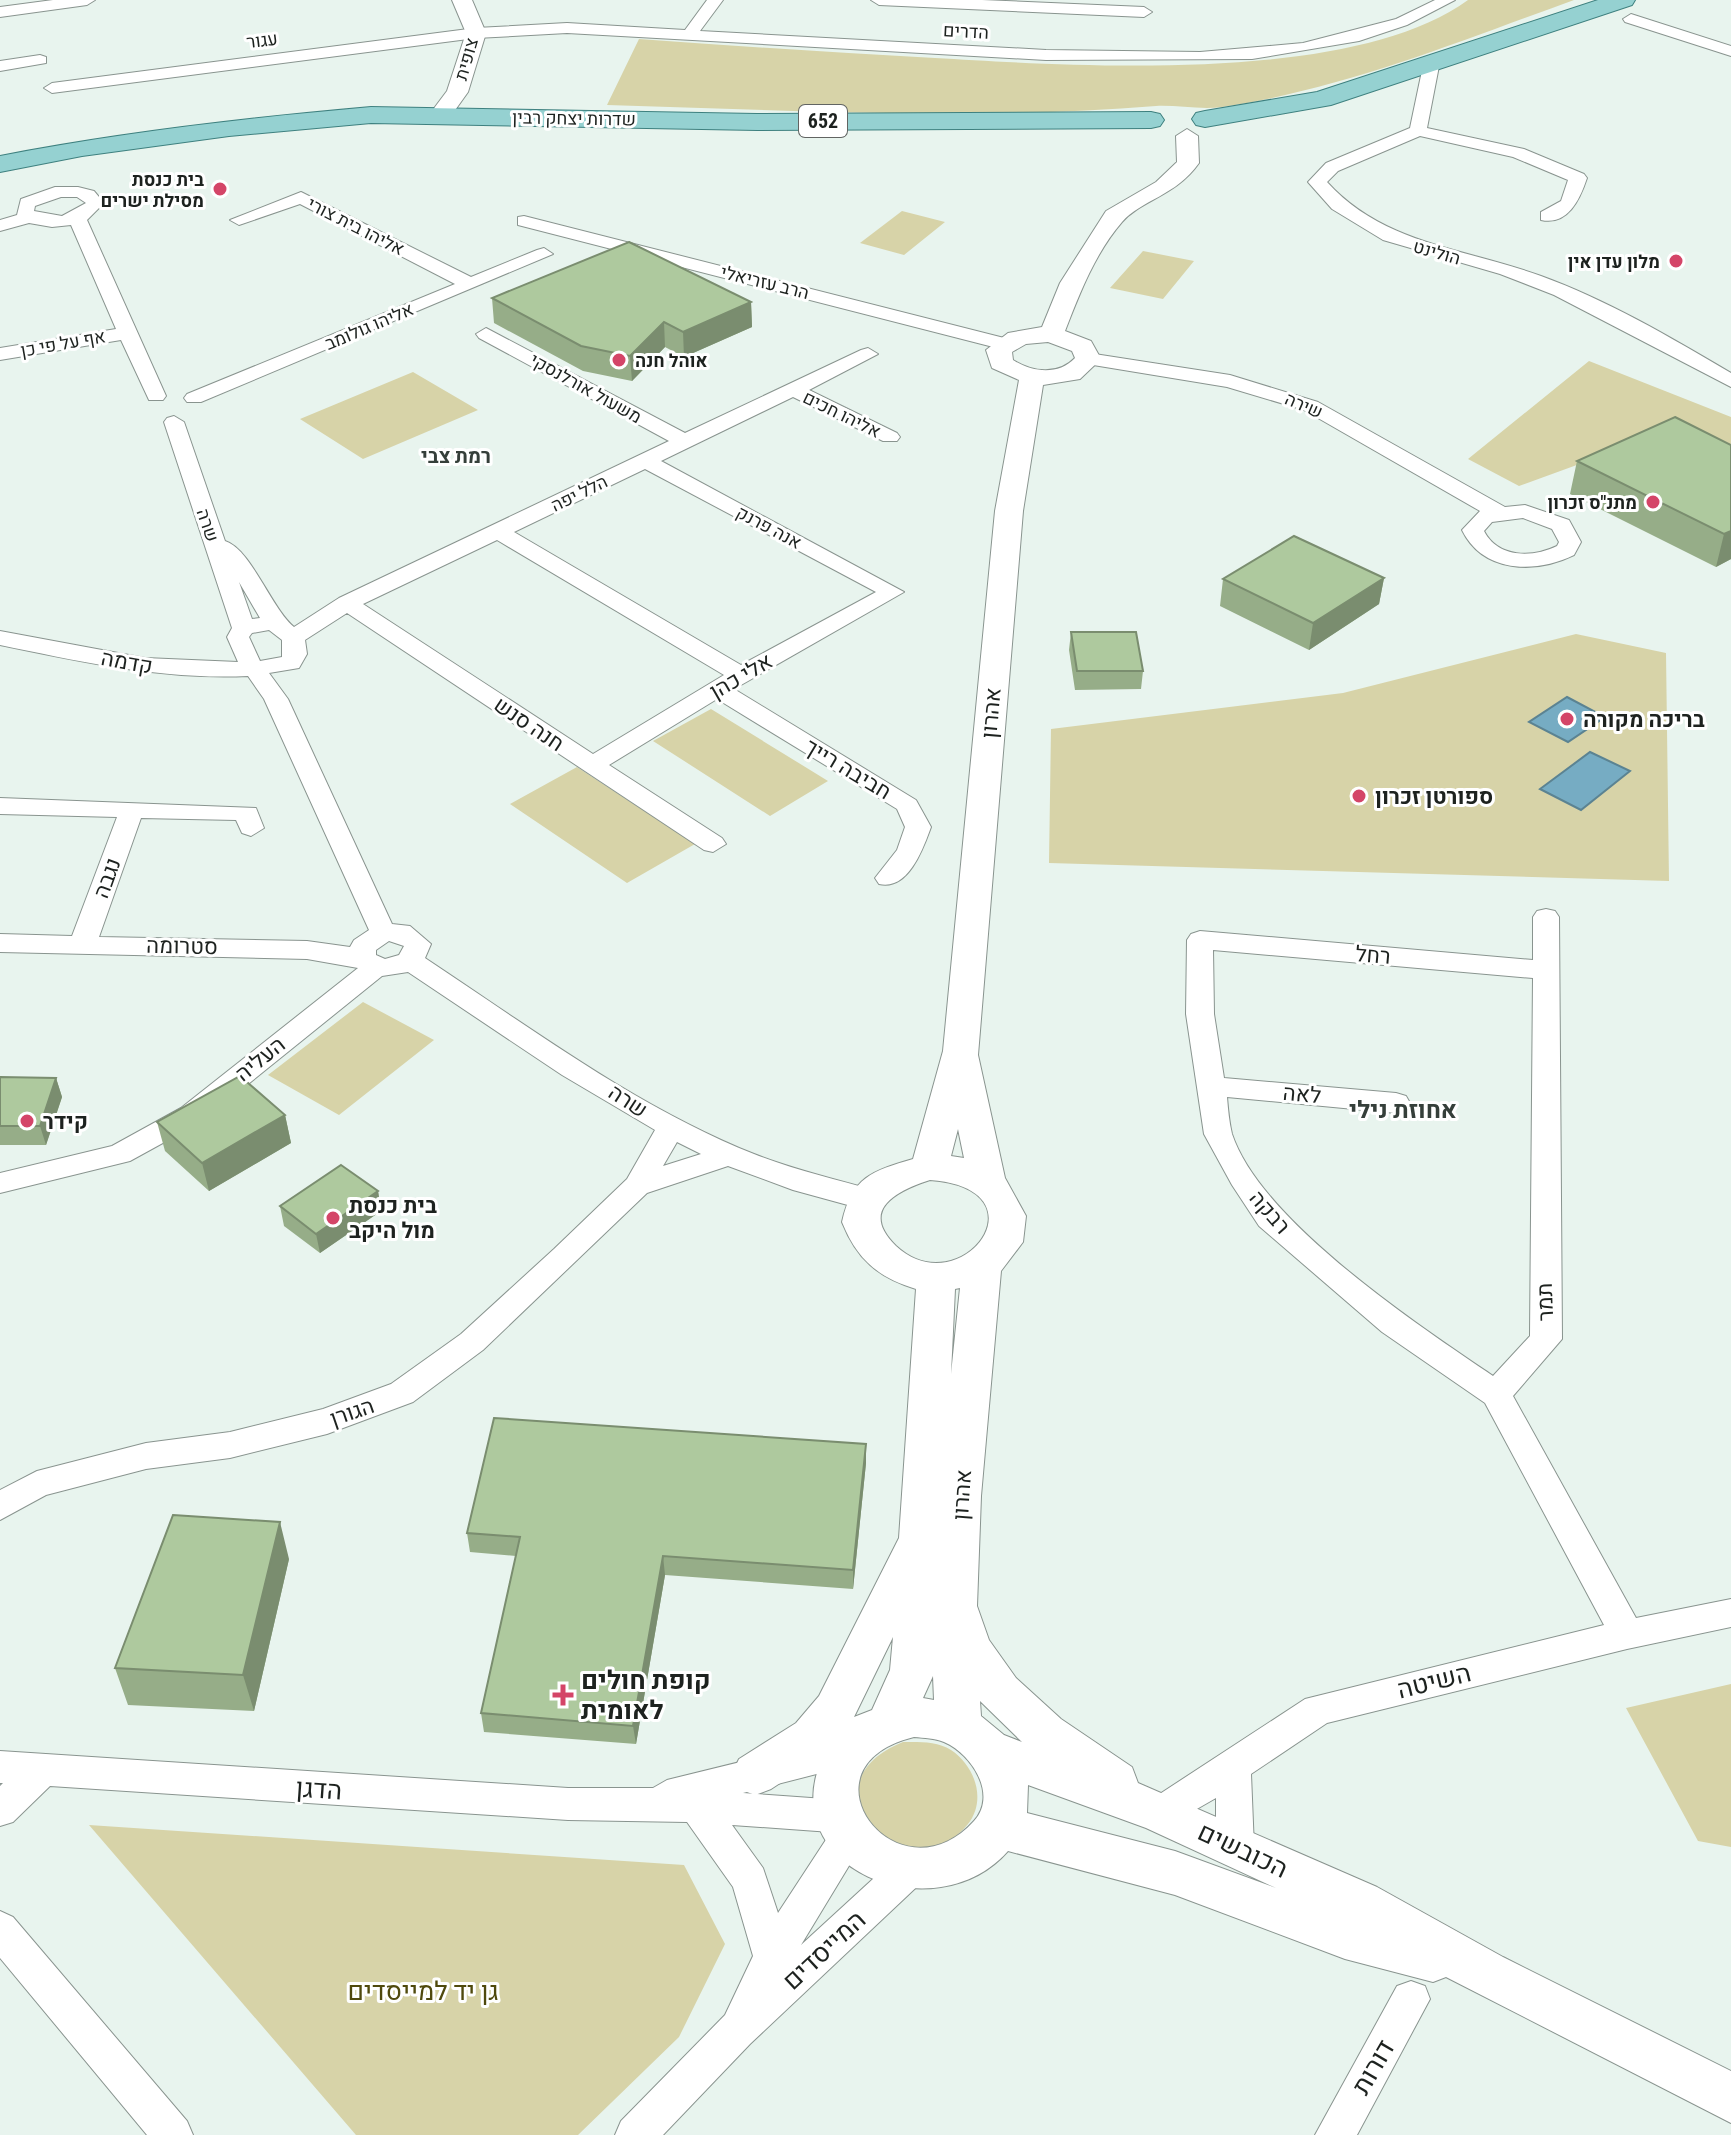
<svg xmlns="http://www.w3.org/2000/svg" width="1731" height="2135" viewBox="0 0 1731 2135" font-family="'Roboto Condensed',Heebo,sans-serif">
  <rect width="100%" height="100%" fill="#e8f4ee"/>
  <path fill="#d7d3a8" d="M1468 0H1574C1458 42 1344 89 1222 107 1201 110 1177 105 1156 106 974 121 789 110 607 105L639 39C738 46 836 53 935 58 1076 66 1351 85 1468 0Z
    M902 211 945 222 904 255 860 243Z
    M1143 251 1194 261 1163 299 1110 288Z
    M1589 361 1731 417V464L1670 431 1519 486 1468 459Z
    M413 372 478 410 363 459 300 419Z
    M1576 634 1666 653 1669 881 1049 863 1051 729 1343 693Z
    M711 709 828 781 770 816 653 741Z
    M577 767 695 844 627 883 510 804Z
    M363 1002 434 1040 339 1115 268 1075Z
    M1731 1684V1847L1698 1841 1626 1708Z
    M903 1742C919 1742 937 1741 951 1750 975 1766 987 1800 968 1824 910 1897 794 1786 903 1742Z
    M89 1825 684 1865 725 1944 679 2037 578 2135H356Z"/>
  <path fill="#76acc3" stroke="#5b8392" stroke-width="2" d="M1567 697 1605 717 1568 742 1529 722Z
    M1590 752 1630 771 1581 810 1540 789Z"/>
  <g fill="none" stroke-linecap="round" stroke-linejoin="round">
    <g stroke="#89948f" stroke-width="2">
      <path id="minor" d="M53 0H95L87 5 0 17V7Z
        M707 0H723L700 31 1046 50 1200 52 1303 43 1396 19 1435 0H1455L1407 25 1359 41 1252 59 1046 60 567 33 476 38 52 93 44 88 52 83 476 28 567 23 685 30Z
        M871 0H982L1144 7 1152 12 1144 17 879 5Z
        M1631 14 1731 46V56L1625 22 1623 19Z
        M40 55 46 57V63L0 71V61Z
        M1431 61 1439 66 1427 128 1524 149 1584 174 1587 178C1580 199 1568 226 1541 220V212L1561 201 1568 180 1513 157 1420 136 1338 171 1327 182C1384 245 1465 248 1541 276 1607 300 1670 337 1731 373V387L1554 295 1500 274 1383 240 1332 209 1308 182 1326 163 1410 128 1423 66Z
        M78 187 94 191 104 203 87 220 166 396 163 400H149L121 340 0 360V348L116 329 71 225 52 227 29 223 0 231V220L17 215 21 199 55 187ZM61 197H77L86 203 62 216 34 211 35 206Z
        M301 192 471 277 537 250 544 248 553 254 201 402H187L184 398 187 394 455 284 300 204 239 225 230 220Z
        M524 216 1012 340 1015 344 1005 350 518 225V217Z
        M486 328 685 433 861 350 868 348 878 354 809 390 897 433 900 437 897 441H883L793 397 661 461 904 592 734 689 916 800 931 827C923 849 908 891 879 884L875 878 897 850 905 827 897 809 717 699 609 765 722 838 726 844 713 852 704 850 347 613 305 640 307 654 299 668 269 673 288 699 392 924 410 926 431 944 425 958C531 1028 636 1107 754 1154 794 1170 835 1179 876 1191L881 1199 876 1207 866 1210 793 1190 728 1166 647 1193 483 1350 413 1402 327 1434 230 1458 146 1469 46 1495 0 1520V1490L37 1471 146 1443 230 1432 323 1409 391 1384 461 1334 554 1249 627 1179 655 1130 562 1075 408 972 382 976 201 1122 130 1161 0 1193V1173L112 1146 181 1108 358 968 307 959 0 952V934L72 936 117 817 0 814V798L256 808 264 828 251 836 242 833 236 820 141 818 99 937 307 941 350 947 354 940 369 930 264 699 248 676C163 680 82 662 0 645V631L145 658 238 662 227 637 232 628 164 422 167 418 174 416 184 422 225 541C251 549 271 608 294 627L339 598 669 441 479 338 476 334ZM645 469 876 592 741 665 514 532ZM497 540 724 675 593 754 363 604ZM239 582 260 618 252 619ZM269 630 282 640V657L260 661 249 637 252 633ZM389 941 404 946 399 955 385 959 376 955V950ZM677 1142 701 1154 663 1166Z
        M1088 353 1230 375 1318 402 1505 507 1525 505 1569 520 1581 542 1574 555C1535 574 1483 573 1462 530L1480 511 1304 410 1227 387 1081 363 1078 359 1081 355ZM1523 518 1552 529 1559 542 1557 546C1532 558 1498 558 1484 531L1492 522Z
        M1546 909 1555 911 1559 917 1562 1339 1513 1396 1636 1618 1731 1599V1627L1627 1649 1327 1723 1251 1774 1254 1848 1248 1860 1235 1865 1222 1860 1216 1848V1798L1162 1829 1149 1825 1144 1813 1149 1801 1305 1699 1604 1625 1485 1403 1382 1332 1259 1226 1232 1185 1204 1134 1186 1014 1187 940 1191 934 1200 931 1533 960V917L1537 911ZM1213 950 1533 978 1530 1336 1493 1376C1418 1325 1261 1221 1232 1134 1229 1122 1228 1109 1227 1097L1396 1113 1406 1110 1410 1103 1406 1096 1396 1093 1224 1078 1214 1014Z
        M850 1735 863 1740 868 1751 863 1762 743 1793 839 1800 852 1804 857 1816 855 1822 862 1824 867 1836 801 1945 898 1856 911 1851 924 1856 930 1868 924 1880 750 2044 663 2135H615L621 2121 725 2015 753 1956 733 1887 687 1822 568 1820 50 1786 13 1822 0 1826V1786L3 1783H0V1751L568 1788H653L667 1780ZM732 1825 831 1832 778 1913 763 1868Z
        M0 1911 13 1917 187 2121 193 2135H147L0 1958Z
        M1411 1981 1425 1986 1430 1999 1357 2135H1315L1397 1986Z"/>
    </g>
    <g stroke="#89948f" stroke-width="2">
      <path id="tertiary" d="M452 0H472L486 33 468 92 448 120 440 122 429 115 447 91 466 33Z
        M1187 129 1198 136 1199 163C1176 196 1141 200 1122 222 1095 253 1079 295 1065 331L1091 341 1101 359 1080 379 1043 385 1023 511 978 1055 1005 1178 1026 1216 1023 1242 1001 1271 981 1496 977 1606 989 1640 1016 1678 1061 1719 1132 1767 1138 1783 1377 1887 1503 1957 1731 2071V2123L1446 1977 1433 1982 1345 1959 1175 1895 1008 1851C935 1934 770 1869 824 1754L771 1789 755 1795 739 1789 732 1774 739 1759 796 1723 819 1696 899 1538 916 1289C877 1277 857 1259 842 1222 852 1177 872 1171 913 1159L943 1051 995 511 1019 380 992 368 986 350 1008 333 1042 327 1060 283 1106 211 1156 182 1177 162 1176 136ZM1048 342 1072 351 1075 358C1058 376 1032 372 1013 360L1012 352 1026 344ZM958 1129 964 1158 951 1156ZM930 1180C1049 1189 961 1306 896 1246 859 1210 896 1191 930 1180ZM960 1288 951 1374 955 1289ZM893 1637 890 1670 872 1710 854 1717ZM933 1676 934 1700 923 1698ZM980 1701 1022 1742 1004 1735 981 1716ZM914 1737C924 1738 935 1738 944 1742 972 1754 998 1795 974 1821 898 1905 792 1767 914 1737ZM1028 1785 1146 1828 1276 1888 1175 1851 1027 1813Z"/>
    </g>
    <g stroke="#3e807f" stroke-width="2">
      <path id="primary" d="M1598 0H1635L1632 5 1331 105 1205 127 1196 125 1192 119 1196 113 1205 111 1317 92Z
        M371 107 757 114 1151 112 1160 114 1164 120 1160 126 1151 128 757 130 371 123 229 136 82 156 0 172V156C123 132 246 118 371 107Z"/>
    </g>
    <use href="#minor" fill="#fff" fill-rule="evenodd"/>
    <use href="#tertiary" fill="#fff" fill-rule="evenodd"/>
    <use href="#primary" fill="#95d1d1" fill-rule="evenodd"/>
  </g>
  <path fill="#96ad88" d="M492 298 751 302 752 327 684 357 665 347 632 381 583 371 494 323Z
    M1731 445V559L1716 567 1570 494 1577 461Z
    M1384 578 1379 604 1309 650 1220 606 1223 579Z
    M1071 632 1143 671 1141 689 1075 690 1069 650Z
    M0 1077 56 1078 62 1097 46 1145H0Z
    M285 1115 291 1143 209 1191 165 1151 157 1122Z
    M378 1191 381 1211 320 1253 284 1226 280 1206Z
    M866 1463 853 1589 665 1575 636 1744 484 1732 481 1713 516 1556 470 1552 467 1533Z
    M289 1559 254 1711 128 1705 115 1668Z"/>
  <path fill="#7a8d6f" d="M751 302 752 327 684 357 683 332Z
    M664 322 665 347 632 381 630 356Z
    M1731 531V559L1716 567 1724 534Z
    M1384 578 1379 604 1309 650 1313 623Z
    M56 1078 62 1097 46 1145 40 1126Z
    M285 1115 291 1143 209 1191 202 1163Z
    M378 1191 381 1211 320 1253 316 1234Z
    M866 1444V1463L853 1589V1570Z
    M280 1522 289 1559 254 1711 243 1675Z
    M663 1556 665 1575 636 1744 633 1726Z"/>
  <path fill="#aec99e" stroke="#7a8d6f" stroke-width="2" d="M629 242 751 302 683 332 664 322 630 356 581 346 492 298Z
    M1675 417 1731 445V531L1724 534 1577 461Z
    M1294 536 1384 578 1313 623 1223 579Z
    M1071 632H1136L1143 671H1077Z
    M240 1076 285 1115 202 1163 157 1122Z
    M0 1077 56 1078 40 1126H0Z
    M341 1165 378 1191 316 1234 280 1206Z
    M494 1418 866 1444 853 1570 663 1556 633 1726 481 1713 520 1537 467 1533Z
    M173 1515 280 1522 243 1675 115 1668Z"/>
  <g fill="#d44568" stroke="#fff" stroke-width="3">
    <circle cx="220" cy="189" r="8"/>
    <circle cx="1676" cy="261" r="8"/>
    <circle cx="619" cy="360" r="8"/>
    <circle cx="1653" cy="502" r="8"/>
    <circle cx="1567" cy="719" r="8"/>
    <circle cx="1359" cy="796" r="8"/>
    <circle cx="27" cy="1121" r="8"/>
    <circle cx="333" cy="1218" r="8"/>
    <path d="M559 1683h8v8h8v8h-8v8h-8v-8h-8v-8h8z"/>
  </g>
  <g text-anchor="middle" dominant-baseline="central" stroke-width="6" stroke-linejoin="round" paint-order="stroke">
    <g font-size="18" fill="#1d221f" stroke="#fff">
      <text transform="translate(966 31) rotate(3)">הדרים</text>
      <text transform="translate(262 40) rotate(-7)">עגור</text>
      <text transform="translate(466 59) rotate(-74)">צופית</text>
      <text transform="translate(574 118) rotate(1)">שדרות יצחק רבין</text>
      <text transform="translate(356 226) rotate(27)">אליהו בית צורי</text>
      <text transform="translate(1437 252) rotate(16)">הולינט</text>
      <text transform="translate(765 282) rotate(14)">הרב עזריאלי</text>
      <text transform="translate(369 326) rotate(-23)">אליהו גולומב</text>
      <text transform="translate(63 343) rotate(-10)">אף על פי כן</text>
      <text transform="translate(586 388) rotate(29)">משעול אורלנסקי</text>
      <text transform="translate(1304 405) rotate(23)">שירה</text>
      <text transform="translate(842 414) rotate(26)">אליהו חכים</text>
      <text transform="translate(579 493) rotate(-26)">הלל יפה</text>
      <text transform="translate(208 525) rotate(71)">שרה</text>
      <text transform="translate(769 527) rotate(28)">אנה פרנק</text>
    </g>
    <g font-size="18" font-weight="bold" fill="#1d221f" stroke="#fff" text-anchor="end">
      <text x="204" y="179">בית כנסת<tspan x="204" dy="21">מסילת ישרים</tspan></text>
      <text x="1660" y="261">מלון עדן אין</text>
      <text x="635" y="360" text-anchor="start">אוהל חנה</text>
      <text x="1637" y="502">מתנ"ס זכרון</text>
    </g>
    <rect fill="#fff" stroke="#616462" stroke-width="2" x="799" y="105" width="48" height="32" rx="6"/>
    <g font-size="20" font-weight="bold" fill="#1d221f">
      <text x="823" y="121">652</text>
    </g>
    <g font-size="20" font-weight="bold" fill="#353f3a" stroke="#fff">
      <text x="456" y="456">רמת צבי</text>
    </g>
    <g font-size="22" fill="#1d221f" stroke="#fff">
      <text transform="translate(127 662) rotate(10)">קדמה</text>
      <text transform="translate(741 676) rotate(-30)">אלי כהן</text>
      <text transform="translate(991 713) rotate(-85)">אהרון</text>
      <text transform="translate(529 724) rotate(34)">חנה סנש</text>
      <text transform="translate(848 769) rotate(31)">חביבה רייך</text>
      <text transform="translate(107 878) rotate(-70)">נגבה</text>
      <text transform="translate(182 946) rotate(1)">סטרומה</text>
      <text transform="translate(1373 955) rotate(5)">רחל</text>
      <text transform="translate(260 1059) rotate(-39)">העליה</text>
      <text transform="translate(1302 1094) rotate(5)">לאה</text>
      <text transform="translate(628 1101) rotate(33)">שרה</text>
      <text transform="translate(1270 1212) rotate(49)">רבקה</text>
      <text transform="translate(1545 1302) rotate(-92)">תמר</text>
      <text transform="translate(352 1412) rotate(-19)">הגורן</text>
      <text transform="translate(962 1495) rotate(-86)">אהרון</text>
    </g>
    <g font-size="22" font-weight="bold" fill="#1d221f" stroke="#fff" text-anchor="start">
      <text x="1583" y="719">בריכה מקורה</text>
      <text x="1375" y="796">ספורטן זכרון</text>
      <text x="43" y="1121">קידר</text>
      <text x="349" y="1205">בית כנסת<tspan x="349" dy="25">מול היקב</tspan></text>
    </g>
    <g font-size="24" font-weight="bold" fill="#353f3a" stroke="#fff">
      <text x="1403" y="1110">אחוזת נילי</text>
    </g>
    <g font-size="26" font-weight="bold" fill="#1d221f" stroke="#fff" text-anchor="start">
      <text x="581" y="1680">קופת חולים<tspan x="581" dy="30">לאומית</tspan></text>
    </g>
    <g font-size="26" fill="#1d221f" stroke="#fff">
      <text transform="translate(1434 1681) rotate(-14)">השיטה</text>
      <text transform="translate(319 1789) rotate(4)">הדגן</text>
      <text transform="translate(1243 1850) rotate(25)">הכובשים</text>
      <text transform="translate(824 1950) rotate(-43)">המייסדים</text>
      <text transform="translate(1373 2067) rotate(-60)">דורות</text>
    </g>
    <g font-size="26" fill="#4f490d" stroke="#fff">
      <text x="423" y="1991">גן יד למייסדים</text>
    </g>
  </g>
</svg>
